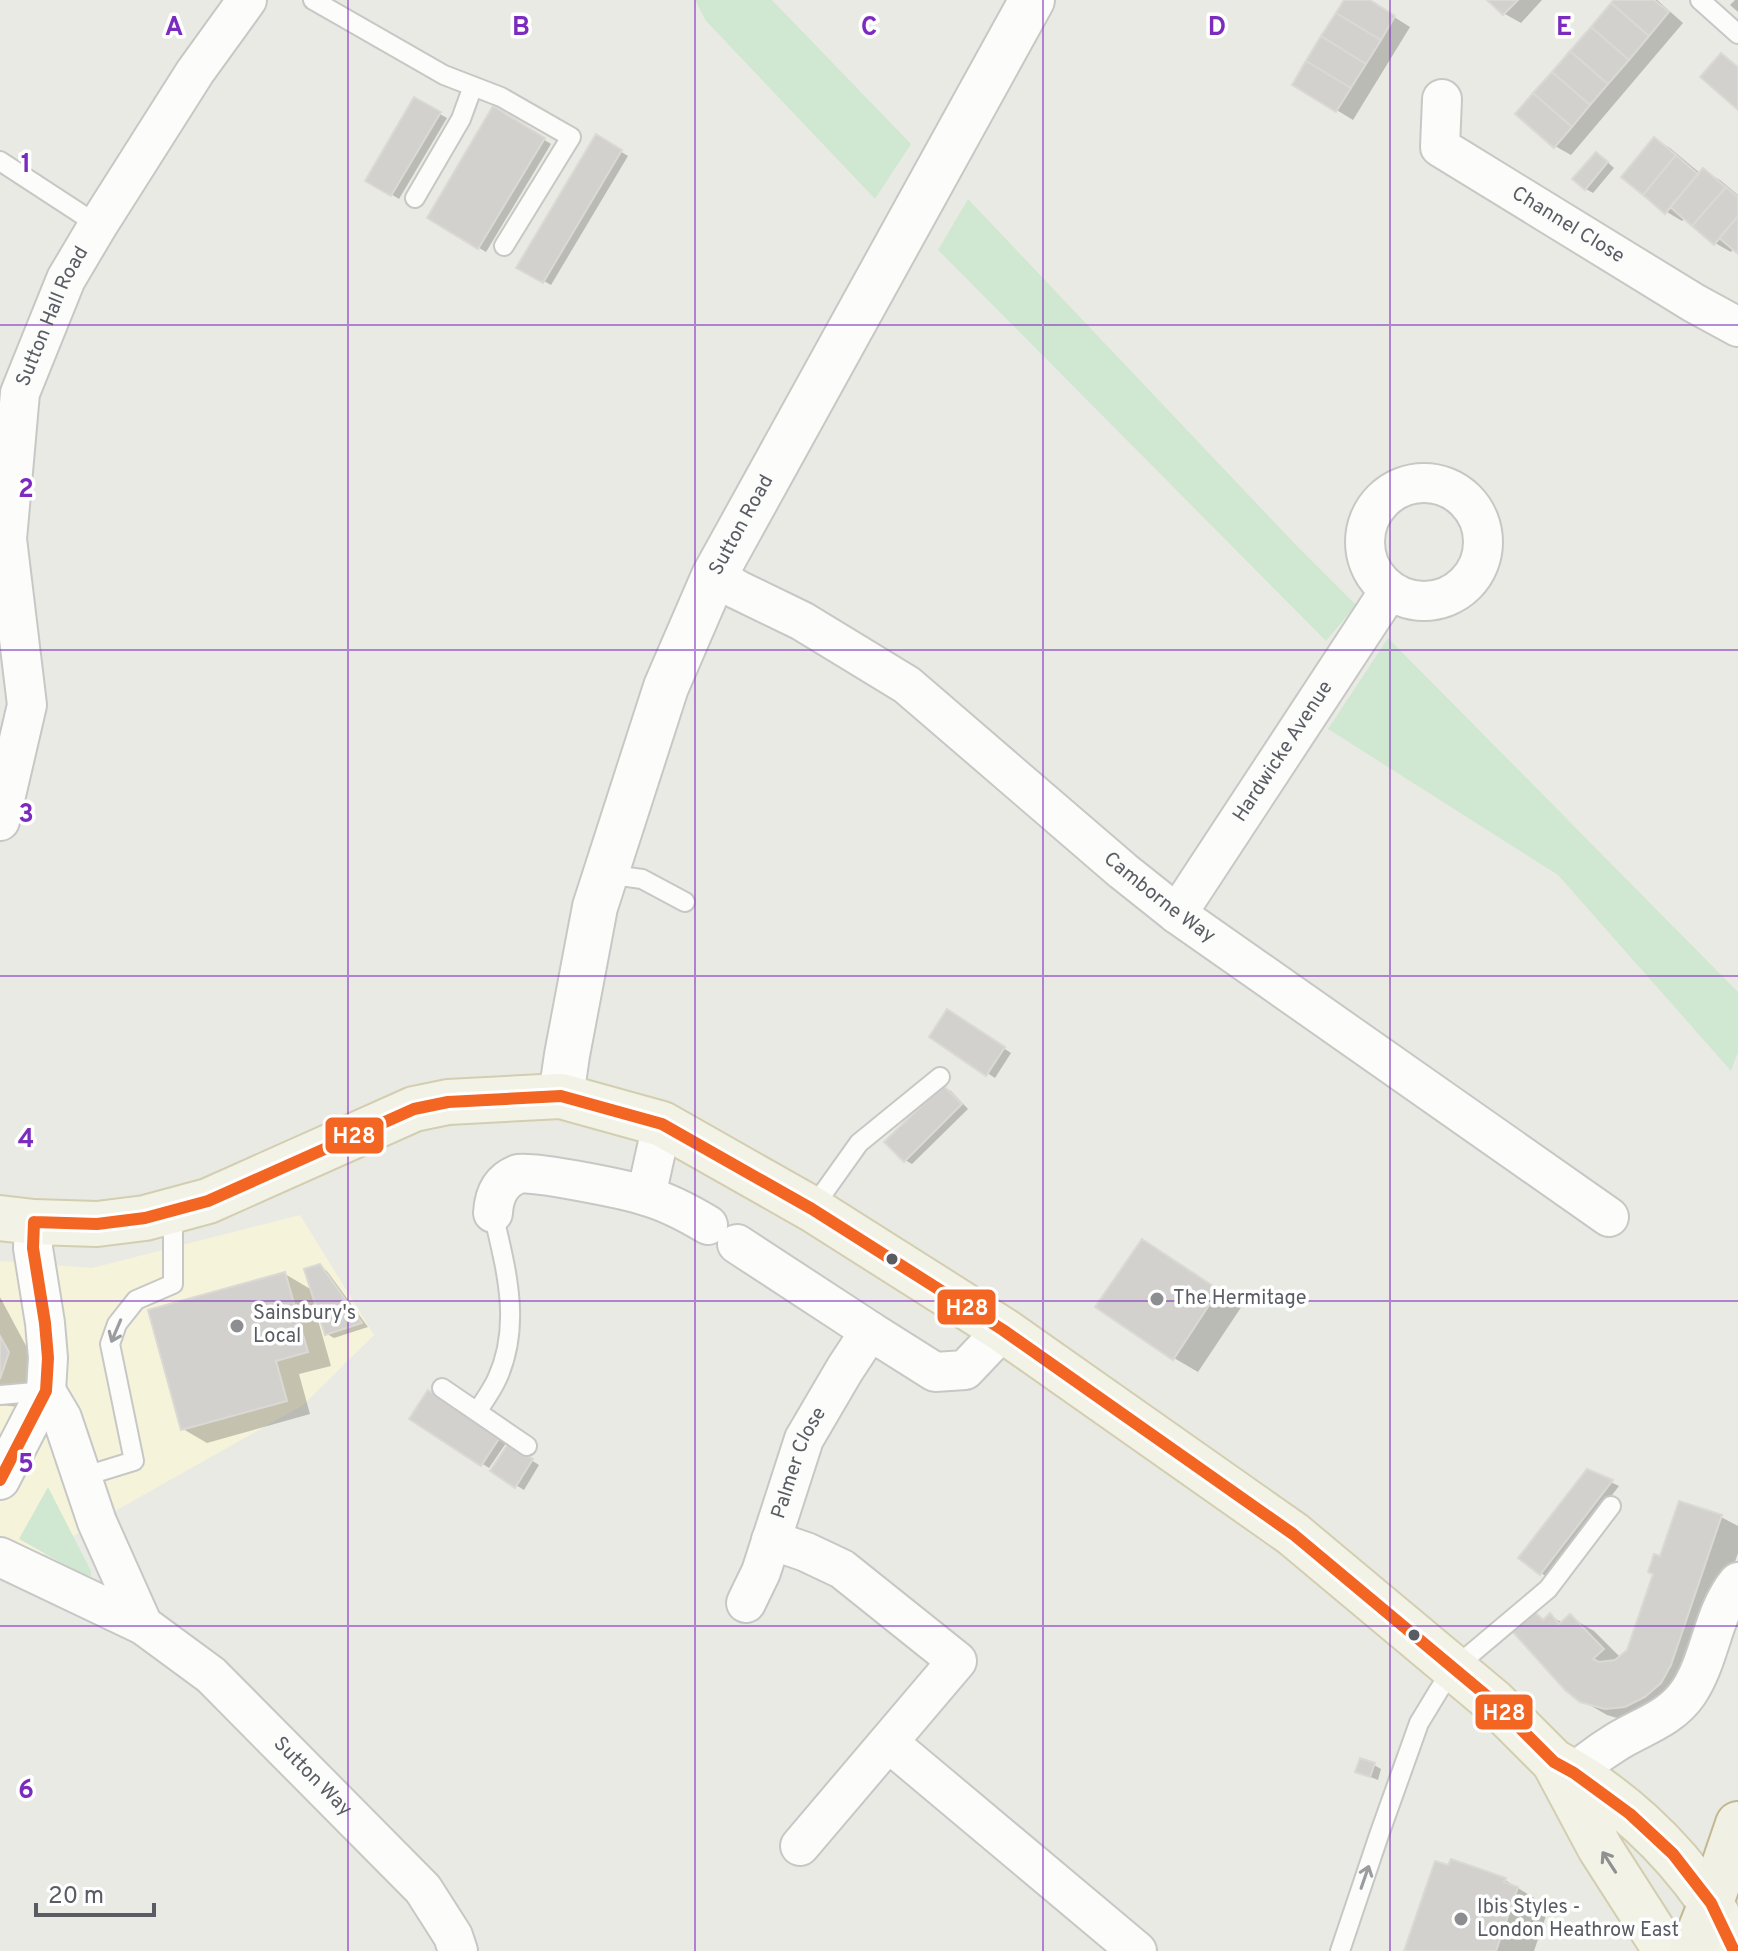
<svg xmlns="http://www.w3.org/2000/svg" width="1738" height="1951" viewBox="0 0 1738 1951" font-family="Overpass,sans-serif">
  <rect width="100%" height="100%" fill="#eaeae4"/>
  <path fill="#f6f3db" d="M300 1215 374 1335 303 1405 122 1507 0 1580V1261L92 1268Z"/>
  <path fill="#d0e8d1" d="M695 0H772L911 144 875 199 706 21Z
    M968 199 1296 545 1356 605 1326 641 938 250Z
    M1388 638 1738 992V1052L1731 1071 1558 875 1328 729Z
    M48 1487 91 1571V1576H85L19 1539Z"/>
  <path fill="#0003" d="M1346 0H1367L1410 27 1353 120 1294 84Z
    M1489 0H1542L1521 23 1505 14Z
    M1616 0H1657L1683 23 1571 155 1555 146Z
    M1735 0H1738V12L1730 5Z
    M415 100 447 118 399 199 368 180Z
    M494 109 551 144 486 252 429 218Z
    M597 137 628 156 551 285 519 267Z
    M1654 139 1670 148 1701 174 1704 171 1720 180 1738 195V252L1734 248 1731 252 1715 243 1685 218 1682 221 1667 212 1624 176Z
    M1604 159 1614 168 1593 193 1586 189Z
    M955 1016 1011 1053 995 1078 932 1037Z
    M943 1087 951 1091 968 1109 912 1164 905 1160Z
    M1166 1255 1242 1306 1198 1372 1174 1358Z
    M319 1266 327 1271 368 1327 334 1338 327 1334 319 1312 316 1313 331 1366 299 1374 310 1414 207 1443 183 1429 285 1274 312 1290Z
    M0 1297 40 1372 20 1407 0 1405Z
    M436 1397 506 1443 489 1468 412 1418Z
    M509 1446 539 1465 524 1490 493 1471Z
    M1588 1471 1619 1486 1548 1578 1521 1558Z
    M1681 1504 1721 1517 1738 1526V1553L1695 1679 1631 1722 1607 1715 1581 1700 1535 1615 1545 1620 1550 1616 1563 1623 1570 1617 1594 1631 1621 1658 1628 1651Z
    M1374 1765 1381 1769 1378 1780 1358 1772Z
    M1505 1880 1549 1907 1534 1951H1406Z"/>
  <path fill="#d2d1ce" stroke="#dad9d3" stroke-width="2" d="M1344 0H1370L1395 16 1381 40 1336 13Z
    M1487 0H1518L1503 15Z
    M1614 0H1654L1669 12 1649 36 1611 3Z
    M1611 3 1649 36 1629 60 1591 27Z
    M1336 13 1381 40 1366 64 1321 36Z
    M1591 27 1629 60 1608 84 1570 51Z
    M1321 36 1366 64 1351 88 1306 61Z
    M1570 51 1608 84 1590 105 1552 72Z
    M1721 53 1738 67V110L1700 77Z
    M1306 61 1351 88 1336 112 1292 85Z
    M1552 72 1590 105 1572 127 1533 93Z
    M1533 93 1572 127 1554 148 1515 114Z
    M414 97 441 112 391 196 365 181Z
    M493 106 545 138 478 249 427 218Z
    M596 134 622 150 543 283 516 268Z
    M1654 137 1676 155 1643 195 1621 177Z
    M1596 152 1608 162 1585 190 1572 179Z
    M1676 155 1698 174 1665 214 1643 195Z
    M1703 168 1726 187 1692 226 1670 207Z
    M1726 187 1738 197V216L1714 245 1692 226Z
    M1738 216V254L1719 238Z
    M947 1009 1005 1047 986 1076 929 1037Z
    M943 1085 962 1104 904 1162 884 1142Z
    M1142 1239 1219 1290 1173 1360 1095 1307Z
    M320 1264 362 1323 325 1335 304 1269Z
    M285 1272 308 1352 276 1361 287 1401 181 1430 148 1310Z
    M0 1336 9 1352 0 1379Z
    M428 1390 500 1437 481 1466 409 1419Z
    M508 1444 533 1459 515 1488 490 1471Z
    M1587 1469 1613 1480 1540 1575 1518 1558Z
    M1679 1501 1722 1515 1671 1665 1661 1683 1645 1697 1625 1707 1605 1709 1580 1702 1565 1690 1513 1632 1535 1612 1543 1620 1550 1613 1559 1624 1570 1614 1604 1649 1593 1659 1599 1662 1615 1660 1627 1650 1653 1574 1648 1572 1654 1554 1660 1556Z
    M1360 1758 1375 1763 1370 1777 1355 1772Z
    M1451 1859 1506 1878 1504 1882 1518 1887 1496 1951H1404L1435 1861 1448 1865Z"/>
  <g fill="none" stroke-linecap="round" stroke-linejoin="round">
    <g stroke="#c7c8c6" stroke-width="22">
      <path id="service" d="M313 0 444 75 501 97 571 137 504 246
        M1700 0 1738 34
        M0 161 98 225
        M415 198 461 119 473 86
        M606 874 642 879 685 902
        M812 1209 859 1143 940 1077
        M442 1388 527 1446
        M0 1395 46 1391
        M477 1412C484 1401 492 1390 497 1379 522 1325 506 1269 493 1213
        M82 1477 134 1461 110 1344 117 1324 136 1300 173 1284V1212
        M1340 1951 1379 1835 1419 1723 1439 1690 1453 1669 1548 1589 1611 1506"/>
    </g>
    <g stroke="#c7c8c6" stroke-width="42">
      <g id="minor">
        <path id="s1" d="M1442 99 1440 147 1694 303 1738 327"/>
        <circle cx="1424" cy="542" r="59"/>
        <path id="s2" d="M714 576 738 590 802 621 907 685 1123 871 1177 914 1609 1217"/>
        <path id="s3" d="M0 821 27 705 7 539 20 393 66 279 98 225 195 72 247 0"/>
        <path id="s4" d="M1177 914 1389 591"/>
        <path d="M646 1196 662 1124"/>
        <path d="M493 1213C494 1196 500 1181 518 1174 530 1170 629 1190 646 1196 667 1202 688 1213 708 1225"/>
        <path d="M737 1244 870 1331"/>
        <path id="s5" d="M46 1391 62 1418 97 1522 143 1625 211 1675 423 1889 453 1936 458 1951"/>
        <path d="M0 1480 46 1391 48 1358 45 1323 33 1248 34 1222"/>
        <path d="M771 1540 806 1552 842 1569 957 1661 800 1846"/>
        <path d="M0 1557 143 1625"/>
        <path id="s6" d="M746 1603 761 1572 804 1439 845 1369 870 1331 935 1372 965 1370 1003 1330"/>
        <path d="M889 1743 1137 1951"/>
        <path d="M1565 1782C1580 1767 1600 1752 1618 1741 1643 1726 1671 1718 1688 1693 1711 1659 1712 1613 1738 1582"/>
      </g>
    </g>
    <g stroke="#c7c8c6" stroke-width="48">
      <g id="tertiary">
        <path id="s7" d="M561 1096 567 1055 595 907 666 687 714 576 1032 0"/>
      </g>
    </g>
    <g stroke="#d3ceb0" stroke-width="48">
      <path id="primary" d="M0 1218 34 1222 97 1224 145 1218 208 1201 414 1109 448 1102 561 1096 662 1124 812 1209 1003 1330 1293 1534 1494 1702 1554 1762 1600 1848 1666 1951
        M1558 1764C1618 1796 1670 1845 1709 1901 1720 1916 1726 1935 1734 1951"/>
    </g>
    <g stroke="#c2b991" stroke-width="48">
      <path id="trunk" d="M1692 1951 1711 1903 1738 1824"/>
    </g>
    <use href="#service" stroke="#fcfcfb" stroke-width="18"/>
    <use href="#minor" stroke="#fcfcfb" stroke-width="38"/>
    <use href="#tertiary" stroke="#fcfcfb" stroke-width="44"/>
    <use href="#primary" stroke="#f2f2e7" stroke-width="44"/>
    <use href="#trunk" stroke="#f0f0e4" stroke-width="44"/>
    <g stroke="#fff" stroke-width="18">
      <path id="bus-1" d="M34 1222 97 1224 145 1218 208 1201 414 1109 448 1102 561 1096 662 1124 812 1209 1003 1330 1293 1534 1494 1702 1554 1762 1574 1773 1630 1814 1673 1854 1711 1903 1734 1951
        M0 1480 46 1391 48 1358 45 1323 33 1248 34 1222"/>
    </g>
    <use href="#bus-1" stroke="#f26522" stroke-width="12"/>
  </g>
  <defs><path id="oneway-shaft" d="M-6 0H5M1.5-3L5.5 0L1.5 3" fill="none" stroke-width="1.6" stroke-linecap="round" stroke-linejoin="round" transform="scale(2)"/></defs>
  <g stroke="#9a9ca0">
    <use href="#oneway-shaft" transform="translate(116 1331) rotate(113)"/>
    <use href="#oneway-shaft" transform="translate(1365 1877) rotate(-71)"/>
  </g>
  <use stroke="#8f9091" href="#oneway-shaft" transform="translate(1609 1862) rotate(-123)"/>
  <path fill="none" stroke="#7b2cbf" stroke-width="2" stroke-opacity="0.55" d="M348 0V1951M695 0V1951M1043 0V1951M1390 0V1951M0 325H1738M0 650H1738M0 976H1738M0 1301H1738M0 1626H1738"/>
  <g fill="#595c63" stroke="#fff" stroke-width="3">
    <circle cx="892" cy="1259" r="7"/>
    <circle cx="1414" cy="1635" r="7"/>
  </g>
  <g fill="#8c8e90" stroke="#fff" stroke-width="3">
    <circle cx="1157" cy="1299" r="8"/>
    <circle cx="237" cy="1326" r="8"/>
    <circle cx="1461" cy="1919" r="8"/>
  </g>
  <g text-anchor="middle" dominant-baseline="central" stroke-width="7" stroke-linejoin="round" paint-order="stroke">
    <g font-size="20" fill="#595c63" stroke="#fff">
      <text stroke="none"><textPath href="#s1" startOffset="198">Channel Close</textPath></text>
      <text stroke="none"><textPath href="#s3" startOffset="516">Sutton Hall Road</textPath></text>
      <text stroke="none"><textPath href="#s7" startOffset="602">Sutton Road</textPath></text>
      <text stroke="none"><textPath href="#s4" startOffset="194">Hardwicke Avenue</textPath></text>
      <text stroke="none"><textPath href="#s2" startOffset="552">Camborne Way</textPath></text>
      <text stroke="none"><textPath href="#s6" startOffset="150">Palmer Close</textPath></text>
      <text stroke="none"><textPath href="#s5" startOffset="482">Sutton Way</textPath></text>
    </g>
    <g font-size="20" fill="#595c63" stroke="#fff" text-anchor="start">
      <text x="1173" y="1299">The Hermitage</text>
      <text x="253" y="1314">Sainsbury's<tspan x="253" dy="23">Local</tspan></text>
      <text x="1477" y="1908">Ibis Styles -<tspan x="1477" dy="23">London Heathrow East</tspan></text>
    </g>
  </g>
  <g font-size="26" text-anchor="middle" font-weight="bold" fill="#7b2cbf" stroke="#fff" stroke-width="7" stroke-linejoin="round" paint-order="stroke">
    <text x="174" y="35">A</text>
    <text x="521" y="35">B</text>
    <text x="869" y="35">C</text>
    <text x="1217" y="35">D</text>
    <text x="1564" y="35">E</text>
    <text x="26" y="172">1</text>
    <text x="26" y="497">2</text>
    <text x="26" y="822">3</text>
    <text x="26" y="1147">4</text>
    <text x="26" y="1472">5</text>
    <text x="26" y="1798">6</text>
  </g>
  <g stroke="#fff" stroke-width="3">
    <rect x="324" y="1116" width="61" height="39" rx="8" fill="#f26522"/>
    <rect x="936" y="1288" width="61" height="38" rx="8" fill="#f26522"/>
    <rect x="1474" y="1693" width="60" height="38" rx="8" fill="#f26522"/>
  </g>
  <g font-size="22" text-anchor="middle" font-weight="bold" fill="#fff">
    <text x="354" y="1143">H28</text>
    <text x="967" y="1315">H28</text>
    <text x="1504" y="1720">H28</text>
  </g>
  <path d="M36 1903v12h118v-12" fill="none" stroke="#595c63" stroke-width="4"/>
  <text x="48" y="1903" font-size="24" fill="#595c63" stroke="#ffffff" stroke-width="6" paint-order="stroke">20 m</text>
</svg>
